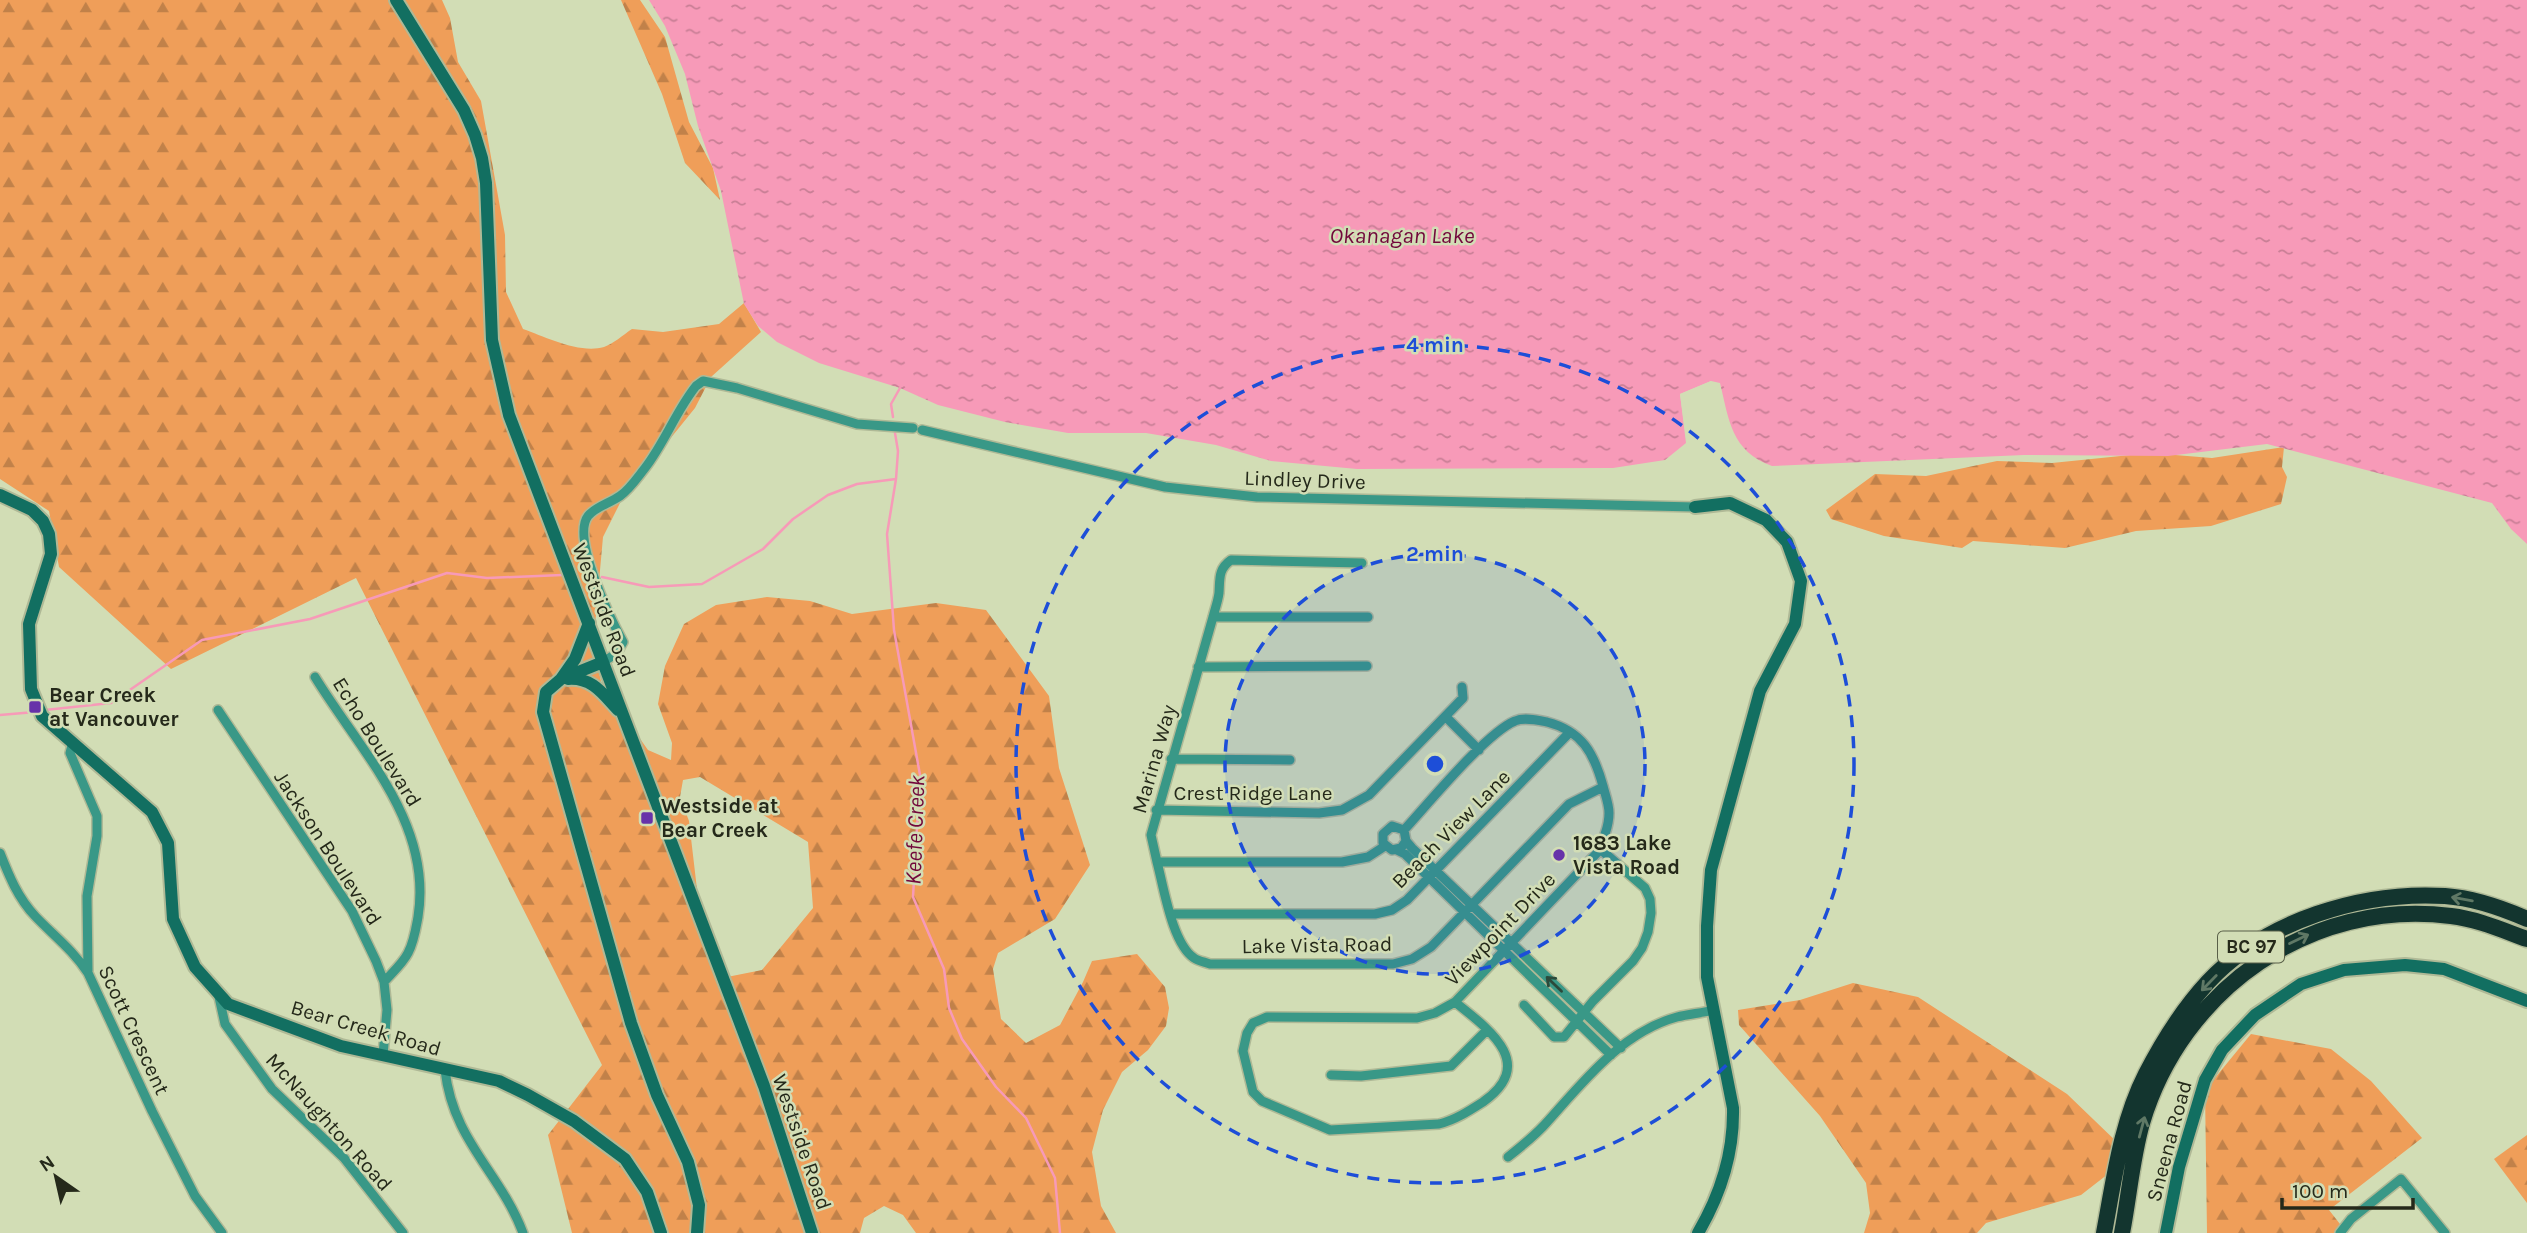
<svg xmlns="http://www.w3.org/2000/svg" width="2527" height="1233" viewBox="0 0 2527 1233" font-family="Karla,sans-serif">
  <defs>
    <pattern id="forest-firs" width="22" height="20" patternUnits="userSpaceOnUse" patternTransform="scale(1.75)"><rect width="22" height="20" fill="#ef9e59"/><path d="M5 1l3.5 6h-7zM16 11l3.5 6h-7z" fill="#c18149"/></pattern>
    <pattern id="water-ripples" width="26" height="14" patternUnits="userSpaceOnUse" patternTransform="scale(1.75)"><rect width="26" height="14" fill="#f79ab8"/><path d="M2 4q2-2 4 0t4 0M15 11q2-2 4 0t4 0" fill="none" stroke="#c87e95"/></pattern>
  </defs>
  <rect width="100%" height="100%" fill="#d2ddb5"/>
  <path fill="url(#forest-firs)" fill-rule="evenodd" d="M0 0H442L450 18 458 62 481 101 505 235 506 292 523 329C546 337 579 354 604 347 613 344 623 335 632 329L663 332 719 324 744 303 761 332 711 377 695 408 623 497 603 537 593 648 602 685 648 750 671 760 672 743 658 704 665 666 684 624 716 605 767 597 810 601 852 614 936 603 986 610 1049 696 1059 768 1090 865 1055 919 998 953 993 969 1001 1019 1026 1043 1060 1025 1083 982 1092 961 1137 954 1165 987 1169 1008 1166 1026 1148 1050 1122 1072 1103 1110 1092 1152 1101 1206 1116 1233H916L903 1215 884 1206 864 1218 860 1233H572L548 1135 602 1065 356 578 171 669 59 567 49 511 0 479ZM700 777 808 842 813 908 762 970 727 977 704 949 689 821 680 797 683 780Z
    M621 0H640L665 37 689 122 713 168 720 200 685 163 662 94Z
    M2284 447 2282 467 2287 477 2281 504 2211 526 2136 531 2065 548 1973 541 1962 548 1884 536 1831 519 1826 510 1875 474 1926 476 1997 461 2052 463 2150 453 2212 458Z
    M1853 983 1918 997 2067 1094 2120 1145 2117 1167 2081 1195 1986 1223 1977 1233H1864L1870 1213 1866 1183 1820 1116 1739 1025 1738 1010 1800 1000Z
    M2251 1034 2331 1049 2371 1081 2422 1138 2329 1210 2347 1233H2207L2205 1090Z
    M2527 1135V1203L2494 1159Z"/>
  <path fill="url(#water-ripples)" d="M649 0H2527V544L2511 529 2492 503 2267 444 2168 456 2024 455 1772 466C1731 451 1729 420 1720 383L1711 381 1680 394 1686 443 1665 460 1613 468 1357 469 1271 461 1216 445 1146 433H1068L1005 422 938 405 900 388 819 363 777 342 758 326 744 304 721 191 698 126 685 74 665 26Z"/>
  <path fill="#d2ddb5" d="M1711 381 1712 384 1684 396 1690 443 1687 446 1680 394Z"/>
  <g fill="none" stroke-linecap="round" stroke-linejoin="round">
    <path stroke="#f79ab8" stroke-width="2.5" d="M893 417 891 404 900 388
      M895 433 898 451 896 479 887 534 894 630 920 775 913 897 944 969 949 1008 962 1039 996 1087 1026 1118 1055 1178 1060 1233
      M602 577 649 587 702 584 763 549 793 519 828 495 857 484 896 479
      M45 710 111 703 202 640 310 619 447 573 487 578 562 575
      M0 715 35 712"/>
    <g stroke="#afb996" stroke-width="12">
      <path id="street" d="M922 430 1165 487 1257 497 1695 507
        M1362 563 1231 560C1218 569 1220 579 1219 593 1218 601 1215 609 1213 617L1151 835 1157 862H1342L1368 857 1385 846
        M1213 617H1368
        M603 662 617 653 623 642C611 620 571 538 588 516 595 507 610 503 620 496 630 489 637 478 645 468 665 442 676 411 696 386L703 381 737 388 857 424 913 428
        M1198 667 1367 666
        M315 677C361 752 433 823 418 917 416 928 414 942 408 953 403 963 392 973 384 982
        M218 710 352 911 376 961 384 982 387 1010 383 1055
        M1446 717 1479 750
        M73 742 70 753 97 816V836L87 896 88 971
        M1171 759 1290 760
        M1156 810 1319 813 1342 810 1369 795 1463 698 1462 687
        M1404 830C1428 804 1486 733 1515 721 1524 717 1537 720 1547 722 1582 731 1594 753 1603 786 1605 794 1609 804 1609 813 1609 827 1603 840 1597 853L1455 1002 1435 1013 1417 1018 1267 1017 1253 1023 1247 1033 1243 1051 1253 1092 1262 1101 1330 1130 1439 1124C1455 1120 1469 1111 1483 1102 1537 1064 1490 1030 1455 1002
        M1406 841 1401 848 1392 850 1383 843V834L1392 826 1404 830 1406 841 1412 848 1621 1048
        M1397 850 1405 854 1611 1055
        M0 853C9 876 18 898 35 916 53 935 73 950 88 973L152 1111 195 1196 222 1233
        M1157 862C1164 888 1172 943 1194 958 1198 961 1205 962 1210 964H1393L1412 959 1431 947 1569 804 1603 787
        M1171 914H1375L1392 910 1407 900 1570 732
        M219 997 225 1024 272 1089 344 1158 403 1233
        M1524 1005 1554 1037H1564L1593 1001 1633 961 1642 948 1648 932 1651 913 1650 899 1645 888 1599 848
        M445 1070C453 1141 500 1172 523 1233
        M1331 1075 1361 1076 1451 1066 1487 1030
        M1508 1157C1522 1146 1536 1135 1548 1121 1583 1082 1622 1032 1677 1017 1689 1014 1702 1013 1714 1010
        M2340 1233 2351 1219 2401 1179 2445 1233"/>
    </g>
    <g stroke="#afb996" stroke-width="16">
      <path id="secondary" d="M396 0 464 110 475 135 482 158 486 183 492 340 509 415 764 1086 812 1233
        M0 495 32 510 43 521 49 534 51 554 29 624 31 689 42 716 152 812 168 843 173 919 195 967 228 1004 341 1046 499 1081 528 1095 574 1121 625 1159 647 1192 661 1233
        M1695 507 1730 503 1766 520 1787 542 1801 581 1795 624 1760 691 1711 870 1707 926V977L1733 1108C1734 1154 1721 1194 1698 1233
        M603 662 561 679 546 692 543 712 631 1023 657 1095 688 1162 699 1205 697 1233
        M561 679 575 659 589 623
        M568 679C592 677 603 694 618 710
        M2166 1233 2179 1167 2205 1080 2222 1050 2255 1015 2301 984 2344 970 2405 965 2444 969 2527 1001"/>
    </g>
    <g stroke="#afb996" stroke-width="19">
      <path id="highway" d="M2104 1233C2114 1180 2121 1123 2146 1074 2163 1041 2183 1009 2208 982 2266 920 2362 891 2445 896 2473 898 2502 908 2527 919
        M2122 1233C2129 1197 2132 1158 2142 1123 2182 989 2311 898 2451 916 2477 919 2502 930 2527 939"/>
    </g>
    <use href="#street" stroke="#399887" stroke-width="9"/>
    <use href="#secondary" stroke="#126f61" stroke-width="12"/>
    <use href="#highway" stroke="#13352f" stroke-width="16"/>
  </g>
  <defs><path id="oneway-shaft" d="M-6 0H5M1.5-3L5.5 0L1.5 3" fill="none" stroke-width="1.6" stroke-linecap="round" stroke-linejoin="round" transform="scale(1.75)"/></defs>
  <g stroke="#5f7865">
    <use href="#oneway-shaft" transform="translate(2462 899) rotate(-170)"/>
    <use href="#oneway-shaft" transform="translate(2299 939) rotate(-26)"/>
    <use href="#oneway-shaft" transform="translate(2209 983) rotate(134)"/>
    <use href="#oneway-shaft" transform="translate(2142 1127) rotate(-75)"/>
  </g>
  <use stroke="#2b4a3b" href="#oneway-shaft" transform="translate(1554 984) rotate(-136)"/>
  <circle cx="1435" cy="764" r="210" fill="#1d4ed8" fill-opacity=".12"/>
  <g fill="none" stroke="#1d4ed8" stroke-width="3.5" stroke-dasharray="12 9">
    <circle cx="1435" cy="764" r="210"/>
    <circle cx="1435" cy="764" r="419"/>
  </g>
  <g fill="#6732a9" stroke="#d2ddb5" stroke-width="2.5">
    <rect x="28" y="700" width="14" height="14" rx="3.5"/>
    <rect x="640" y="811" width="14" height="14" rx="3.5"/>
    <circle cx="1559" cy="855" r="7"/>
  </g>
  <g text-anchor="middle" dominant-baseline="central" stroke-width="5" stroke-linejoin="round" paint-order="stroke">
    <rect fill="#d2ddb5" stroke="#595f48" stroke-width="2" x="2218" y="931.5" width="66" height="31" rx="5"/>
    <g font-size="19" font-weight="bold" fill="#25291a">
      <text x="2251" y="947">BC 97</text>
    </g>
    <g font-size="21" fill="#25291a" stroke="#d2ddb5">
      <text transform="translate(1305 480) rotate(2)">Lindley Drive</text>
      <text transform="translate(604 610) rotate(69)">Westside Road</text>
      <text transform="translate(377 742) rotate(58)">Echo Boulevard</text>
      <text transform="translate(1154 759) rotate(-74)">Marina Way</text>
      <text x="1253" y="793">Crest Ridge Lane</text>
      <text transform="translate(1451 829) rotate(-45)">Beach View Lane</text>
      <text transform="translate(328 848) rotate(57)">Jackson Boulevard</text>
      <text transform="translate(1500 929) rotate(-46)">Viewpoint Drive</text>
      <text transform="translate(1317 945) rotate(-1)">Lake Vista Road</text>
      <text transform="translate(366 1028) rotate(16)">Bear Creek Road</text>
      <text transform="translate(134 1030) rotate(65)">Scott Crescent</text>
      <text transform="translate(329 1122) rotate(48)">McNaughton Road</text>
      <text transform="translate(2169 1141) rotate(-75)">Sneena Road</text>
      <text transform="translate(802 1142) rotate(71)">Westside Road</text>
    </g>
    <g font-size="21" font-weight="bold" fill="#25291a" stroke="#d2ddb5" text-anchor="start">
      <text x="49" y="695">Bear Creek<tspan x="49" dy="24">at Vancouver</tspan></text>
      <text x="661" y="806">Westside at<tspan x="661" dy="24">Bear Creek</tspan></text>
      <text x="1573" y="843">1683 Lake<tspan x="1573" dy="24">Vista Road</tspan></text>
    </g>
    <g font-size="23" font-style="italic" fill="#72083b" stroke="#d2ddb5">
      <text x="1402" y="235">Okanagan Lake</text>
      <text transform="translate(915 830) rotate(-88)">Keefe Creek</text>
    </g>
  </g>
  <circle cx="1435" cy="764" r="10" fill="#1d4ed8" stroke="#d2ddb5" stroke-width="3.5"/>
  <g font-size="21" text-anchor="middle" font-weight="bold" fill="#1d4ed8" stroke="#d2ddb5" stroke-width="5" stroke-linejoin="round" paint-order="stroke">
    <text x="1435" y="352">4 min</text>
    <text x="1435" y="561">2 min</text>
  </g>
  <g transform="translate(56 1177) rotate(326)" stroke="#d2ddb5" stroke-width="5" paint-order="stroke">
  <path d="M0-5L12 26L0 18L-12 26Z" fill="#25291a"/>
  <text y="-10" font-size="19" font-weight="bold" text-anchor="middle" fill="#25291a">N</text>
  </g>
  <path d="M2282 1198v10h131v-10" fill="none" stroke="#25291a" stroke-width="3.5"/>
  <text x="2292" y="1198" font-size="21" fill="#25291a" stroke="#d2ddb5" stroke-width="5" paint-order="stroke">100 m</text>
</svg>
